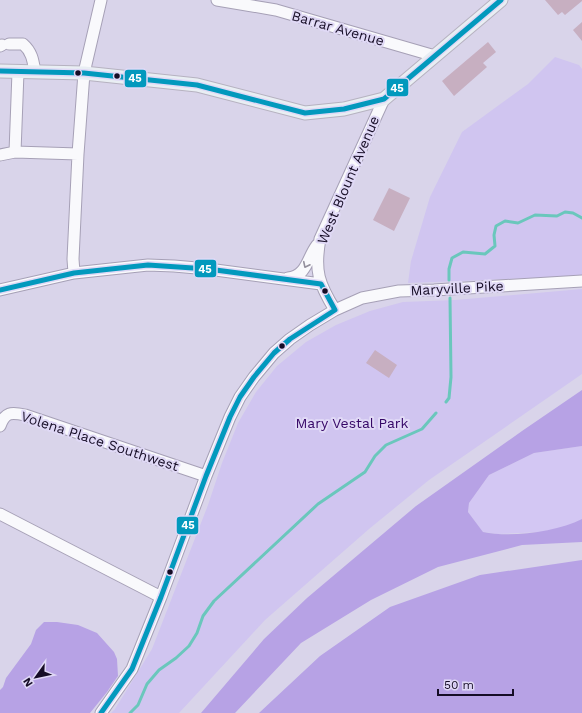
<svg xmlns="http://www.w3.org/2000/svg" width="582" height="713" viewBox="0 0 582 713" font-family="'Work Sans',sans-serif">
  <rect width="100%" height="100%" fill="#d9d4ea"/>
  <path fill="#d3c7f3" d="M582 446V519L569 526 541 532 497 534 483 532 468 512 469 503 489 475 534 453Z"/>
  <path fill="#d0c5f0" d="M555 57 579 65 582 69V276L408 283 411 261 430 197 462 132 528 84Z
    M582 289V374L429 480 369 529 265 620 179 713H111L115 709 152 649 208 505 222 463 238 423 256 392 277 366 306 342 336 325 370 311 403 302 455 300Z"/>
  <path fill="#b7a2e5" d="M582 390V446L534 453 489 475 469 503 468 512 483 532C511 538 556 532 582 519V542L522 545 438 567 371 600 301 643 235 713H201L264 639 307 598 416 506 522 431Z
    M582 560V713H259L320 656 390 607 480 575Z
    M44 622H57L78 625 97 633 114 652 117 659 118 676 107 692 90 713H0V690L3 687 6 678 31 644 36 630Z"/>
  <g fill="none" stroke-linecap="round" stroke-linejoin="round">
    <path stroke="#6ac7bc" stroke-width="3" d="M449 280V269L452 258 463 252 485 254 495 246 494 235 496 226 505 221 518 223 535 215 557 216 565 212 573 213 582 218
      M446 402 449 398 451 377 450 298
      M130 713 138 705 147 684 159 670 176 658 189 646 197 633 203 616 214 601 318 504 365 472 375 456 386 445 422 429 436 413"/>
  </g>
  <path fill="#c7afc1" d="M545 0H582V1L565 15 562 12 558 15Z
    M582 22V41L573 30Z
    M488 42 496 52 483 63 487 67 454 96 442 81Z
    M389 188 410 198 394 231 373 220Z
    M375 350 397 365 389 378 366 363Z"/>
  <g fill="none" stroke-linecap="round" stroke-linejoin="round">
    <g stroke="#a6a0b6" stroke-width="13">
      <path id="minor" d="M217 0 276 10 435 56
        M9 44H23C32 52 33 60 35 72
        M0 46 2 45
        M15 152 18 72
        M0 155 15 152 78 154
        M74 273 73 259 78 154 84 73 101 0
        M288 278C307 276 307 258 317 245
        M0 290 74 273 148 265 174 266 208 269 321 284
        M335 310C319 284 314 271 320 239L384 99
        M0 426C5 412 11 412 25 415L206 476
        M0 514 161 597
        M101 713 132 669 161 597 206 476 230 417 240 397 254 377 274 353 290 339 310 325 335 310 362 298 399 291 434 290 582 281"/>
    </g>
    <g stroke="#b6b2c0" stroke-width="15">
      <path id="major" d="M0 71 84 73 197 85 305 113 344 109 384 99 501 0"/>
    </g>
    <use href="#minor" stroke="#f9f9fc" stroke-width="11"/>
    <use href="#major" stroke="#e9eef3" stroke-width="13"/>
    <g stroke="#e0d9f6" stroke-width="8">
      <path id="bus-1" d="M0 71 84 73 197 85 305 113 344 109 384 99 501 0
        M0 290 74 273 148 265 208 269 321 284 335 310 290 339 274 353 254 377 240 397 230 417 206 476 161 597 132 669 101 713"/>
    </g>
    <use href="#bus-1" stroke="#0299bd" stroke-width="5"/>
  </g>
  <defs><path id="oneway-chevron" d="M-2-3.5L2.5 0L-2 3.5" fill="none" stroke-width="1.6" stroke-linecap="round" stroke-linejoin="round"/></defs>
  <use stroke="#938f9c" href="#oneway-chevron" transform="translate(306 265) rotate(116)"/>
  <g fill="#160d26" stroke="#e0d9f6" stroke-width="1.5">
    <circle cx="78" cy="73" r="3.5"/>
    <circle cx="117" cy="76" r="3.5"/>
    <circle cx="325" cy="291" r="3.5"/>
    <circle cx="282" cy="346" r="3.5"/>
    <circle cx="170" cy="572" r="3.5"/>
  </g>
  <g text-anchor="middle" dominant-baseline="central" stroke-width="4" stroke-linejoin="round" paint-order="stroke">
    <g font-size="14" fill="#160d26" stroke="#e0d9f6">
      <text transform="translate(338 28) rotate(16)">Barrar Avenue</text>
      <text transform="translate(348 180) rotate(-67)">West Blount Avenue</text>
      <text transform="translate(457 288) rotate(-3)">Maryville Pike</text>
      <text transform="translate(100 441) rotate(18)">Volena Place Southwest</text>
    </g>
    <g font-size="14" fill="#350766" stroke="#e0d9f6">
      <text x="352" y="423">Mary Vestal Park</text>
    </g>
  </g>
  <g stroke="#e0d9f6" stroke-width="1.5">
    <rect x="124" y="69" width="23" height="19" rx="4" fill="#0299bd"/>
    <rect x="386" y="78" width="23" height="19" rx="4" fill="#0299bd"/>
    <rect x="194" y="259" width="23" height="19" rx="4" fill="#0299bd"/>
    <rect x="176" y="516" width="23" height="19" rx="4" fill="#0299bd"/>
  </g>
  <g font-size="11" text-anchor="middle" font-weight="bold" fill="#fff">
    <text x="135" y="82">45</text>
    <text x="397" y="92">45</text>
    <text x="205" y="273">45</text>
    <text x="188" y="529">45</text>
  </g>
  <g transform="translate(36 677) rotate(237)" stroke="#e0d9f6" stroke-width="3" paint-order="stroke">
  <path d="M0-3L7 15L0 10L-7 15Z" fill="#160d26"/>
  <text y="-6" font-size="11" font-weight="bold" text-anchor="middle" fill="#160d26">N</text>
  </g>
  <path d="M438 689v6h75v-6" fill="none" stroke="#160d26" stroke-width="2"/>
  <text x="444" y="689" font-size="12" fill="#160d26" stroke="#e0d9f6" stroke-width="3" paint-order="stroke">50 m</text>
</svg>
